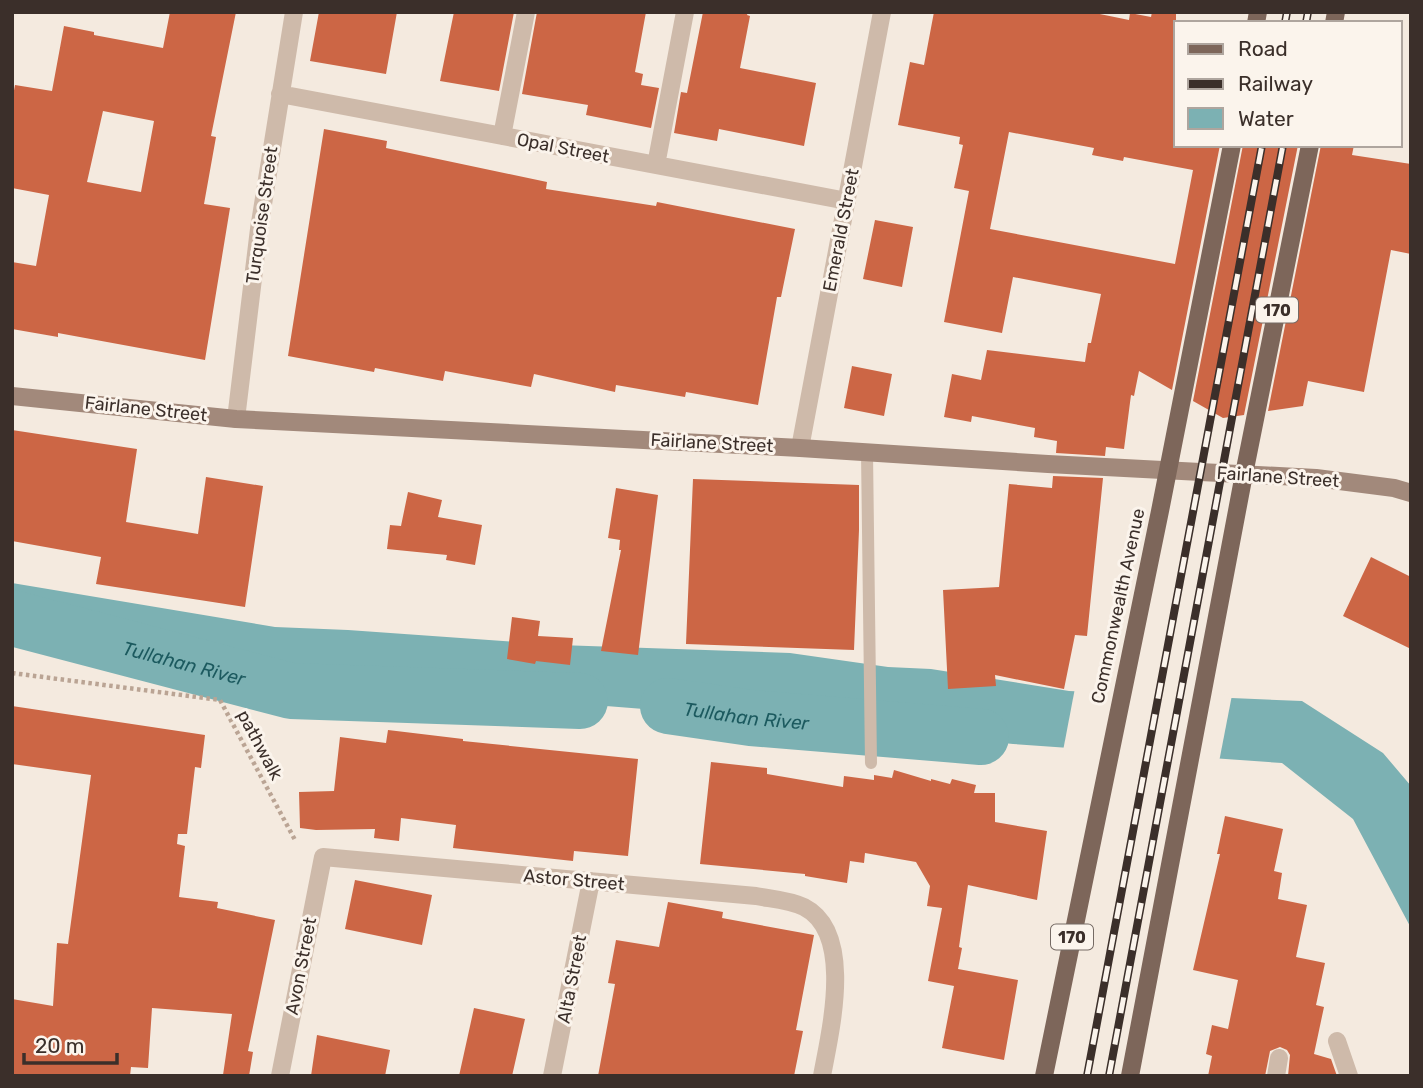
<svg xmlns="http://www.w3.org/2000/svg" width="1423" height="1088" viewBox="0 0 1423 1088" font-family="Rubik,sans-serif">
  <rect width="100%" height="100%" fill="#f4eadf"/>
  <path fill="#7cb1b3" d="M12 583 275 627 348 630 559 645 790 653 888 667 931 669 1069 691 1302 701 1383 753 1411 786V928L1353 819 1282 763 1013 744 796 721 392 689 355 680 292 685 161 661 12 644Z"/>
  <path fill="#f4eadf" d="M1075 688 1232 695 1219 762 1063 751Z"/>
  <g fill="none" stroke-linecap="round" stroke-linejoin="round">
    <g stroke="#7cb1b3" stroke-width="56">
      <path id="s1" d="M12 618 291 691 580 701"/>
      <path id="s2" d="M668 706 751 718 981 737"/>
    </g>
  </g>
  <path fill="#cc6645" fill-rule="evenodd" d="M170 12H236L211 136 216 137 204 204 230 208 205 360 58 333V337L12 329V262L36 266 49 195 12 188V102L15 85 52 91 64 26 94 32V35L163 48ZM103 111 154 121 141 192 87 182Z
    M319 12H397L386 74 310 61Z
    M454 12H514L499 91 440 81Z
    M537 12H646L635 72 643 74 641 85 659 88 651 128 586 115 588 105 522 94Z
    M703 12H748L747 15 750 16 740 68 816 83 804 146 719 129 717 141 674 133 681 92 687 93Z
    M934 12H1090L1129 20 1130 13 1151 17 1152 12H1176V145H1220L1172 390 1139 371 1134 396 1131 395 1124 449 1106 447 1105 456 1056 453 1057 441 1034 437 1035 428 972 416 971 422 944 417 952 374 981 380 987 350 1085 362 1088 343H1091L1101 294 1013 277 1002 333 944 322 969 191 954 188 963 145 959 144 960 137 898 125 910 62 924 65ZM1009 132 1094 148 1092 155 1123 161 1124 157 1193 170 1175 264 990 229Z
    M324 129 387 141 386 148 547 182 546 189 656 206 657 202 795 229 781 297H777L758 405 686 392 685 397 616 385 615 392 534 374 531 387 445 371 443 381 375 368 374 372 288 356Z
    M1243 145H1298L1244 415 1223 418 1193 401Z
    M1321 145H1354L1352 155 1411 164V254L1391 250 1364 392 1308 381 1303 406 1268 411Z
    M875 220 913 227 902 287 863 279Z
    M852 366 892 374 884 416 844 408Z
    M12 430 137 449 126 522 198 534 206 477 263 486 245 607 96 584 101 557 12 541Z
    M1053 476 1103 478 1087 636 1075 635 1064 689 995 675 996 686 948 689 943 590 999 587 1009 484 1052 488Z
    M693 479 859 485V530L854 650 686 644Z
    M616 488 658 495 638 655 601 651 621 550H619L620 540 608 538Z
    M408 492 442 500 438 517 482 525 475 565 446 560 447 555 387 549 390 525 401 526Z
    M1371 557 1411 577V649L1343 616Z
    M512 617 540 621 538 636 573 638 570 665 536 661 535 664 507 659Z
    M12 706 205 735 201 768 195 767 187 834H178L177 844 185 846 179 897 218 902 217 908 275 920 248 1051 253 1052 249 1076 223 1075 232 1014 152 1008 148 1068 131 1067 130 1076H12V999L53 1006 57 943 68 944 91 775 12 764Z
    M388 730 463 739V741L638 759 628 856 574 851 573 861 453 848 456 825 401 818 399 841 374 838 375 829 316 830 300 828 299 792 334 791 340 737 386 743Z
    M711 762 767 768V774L843 787 844 776 874 780V775L892 778 894 770 931 781V779L950 784 952 779 976 785 974 793H995V822L1047 831 1037 900 968 885 959 947 962 948 958 969 1018 980 1004 1060 942 1048 954 986 928 981 942 908 927 906 930 886 916 862 865 853 864 863 850 861 847 883 805 876V874L700 864Z
    M1225 816 1283 829 1274 871 1282 873 1278 899 1307 905 1296 957 1325 963 1316 1005 1324 1007 1314 1054 1331 1059 1337 1076H1288L1290 1055 1287 1050 1280 1047 1270 1051 1265 1076H1208L1212 1056 1206 1054 1212 1025 1228 1029 1238 980 1193 970 1220 854H1217Z
    M355 880 432 895 422 945 345 929Z
    M668 902 723 912 722 918 814 935 796 1030 803 1031 794 1076H598L615 984 608 983 616 940 659 947Z
    M474 1008 525 1019 512 1076H459Z
    M317 1035 390 1050 385 1076H311Z"/>
  <g fill="none" stroke-linecap="round" stroke-linejoin="round">
    <path stroke="#baa494" stroke-width="4.5" stroke-dasharray="3.5 3.5" stroke-linecap="butt" d="M12 673 220 700 295 840"/>
    <path stroke="#cebaaa" stroke-width="12" d="M867 453 871 763"/>
    <path stroke="#cebaaa" stroke-width="18" d="M280 94 847 201
      M502 136 526 12
      M656 165 685 12
      M236 419 259 229 294 12
      M800 448 882 12
      M1337 1041 1349 1076
      M280 1076 323 857 756 896C772 899 790 900 804 907 855 933 830 1032 822 1076
      M552 1076 591 881
      M1276 1076 1279 1058"/>
    <path stroke="#a2897b" stroke-width="18" d="M12 396 236 419 800 448 1048 464 1316 478 1394 488 1411 493"/>
    <path stroke="#7d665a" stroke-width="18" d="M1256 23 1258 12
      M1334 23 1336 12
      M1044 1076 1160 511 1232 145
      M1130 1076 1244 474 1310 145"/>
    <g stroke="#3b2f2a" stroke-width="8">
      <path id="rail" d="M1285 23 1287 12
        M1306 23 1308 12
        M1087 1076 1262 145
        M1109 1076 1283 145"/>
    </g>
    <use href="#rail" stroke="#fbf4ec" stroke-width="5" stroke-dasharray="16" stroke-linecap="butt"/>
  </g>
  <g text-anchor="middle" dominant-baseline="central" stroke-width="6" stroke-linejoin="round" paint-order="stroke">
    <g fill="#fbf4ec" stroke="#756a64" stroke-width="2">
      <rect x="1256" y="297.5" width="42" height="25" rx="5"/>
      <rect x="1051" y="924.5" width="42" height="25" rx="5"/>
    </g>
    <g font-size="16" font-weight="bold" fill="#3b2f2a">
      <text x="1277" y="310">170</text>
      <text x="1072" y="937">170</text>
    </g>
    <g font-size="18" fill="#3b2f2a" stroke="#fbf4ec">
      <text transform="translate(563 148) rotate(11)">Opal Street</text>
      <text transform="translate(262 215) rotate(-82)">Turquoise Street</text>
      <text transform="translate(841 230) rotate(-79)">Emerald Street</text>
      <text transform="translate(146 409) rotate(6)">Fairlane Street</text>
      <text transform="translate(712 443) rotate(3)">Fairlane Street</text>
      <text transform="translate(1278 477) rotate(4)">Fairlane Street</text>
      <text transform="translate(1118 606) rotate(-78)">Commonwealth Avenue</text>
      <text transform="translate(260 745) rotate(62)">pathwalk</text>
      <text transform="translate(574 880) rotate(5)">Astor Street</text>
      <text transform="translate(301 966) rotate(-79)">Avon Street</text>
      <text transform="translate(572 979) rotate(-79)">Alta Street</text>
    </g>
    <g font-size="19" font-style="italic" fill="#1c5a5f" stroke="#fbf4ec">
      <text stroke="none"><textPath href="#s1" startOffset="178">Tullahan River</textPath></text>
      <text stroke="none"><textPath href="#s2" startOffset="79">Tullahan River</textPath></text>
    </g>
  </g>
  <rect width="1423" height="1088" fill="none" stroke="#3b2f2a" stroke-width="28"/>
  <rect x="1174" y="21" width="228" height="126" fill="#fbf4ec" stroke="#aea59e" stroke-width="2"/>
  <rect x="1188" y="44" width="35" height="10" fill="#7d665a" stroke="#aea59e" stroke-width="2"/>
  <text x="1238" y="56" font-size="21" fill="#3b2f2a">Road</text>
  <rect x="1188" y="79" width="35" height="10" fill="#3b2f2a" stroke="#aea59e" stroke-width="2"/>
  <text x="1238" y="91" font-size="21" fill="#3b2f2a">Railway</text>
  <rect x="1188" y="108" width="35" height="21" fill="#7cb1b3" stroke="#aea59e" stroke-width="2"/>
  <text x="1238" y="126" font-size="21" fill="#3b2f2a">Water</text>
  <path d="M24 1053v10h93v-10" fill="none" stroke="#3b2f2a" stroke-width="3.5"/>
  <text x="35" y="1053" font-size="21" fill="#3b2f2a" stroke="#fbf4ec" stroke-width="5" paint-order="stroke">20 m</text>
</svg>
